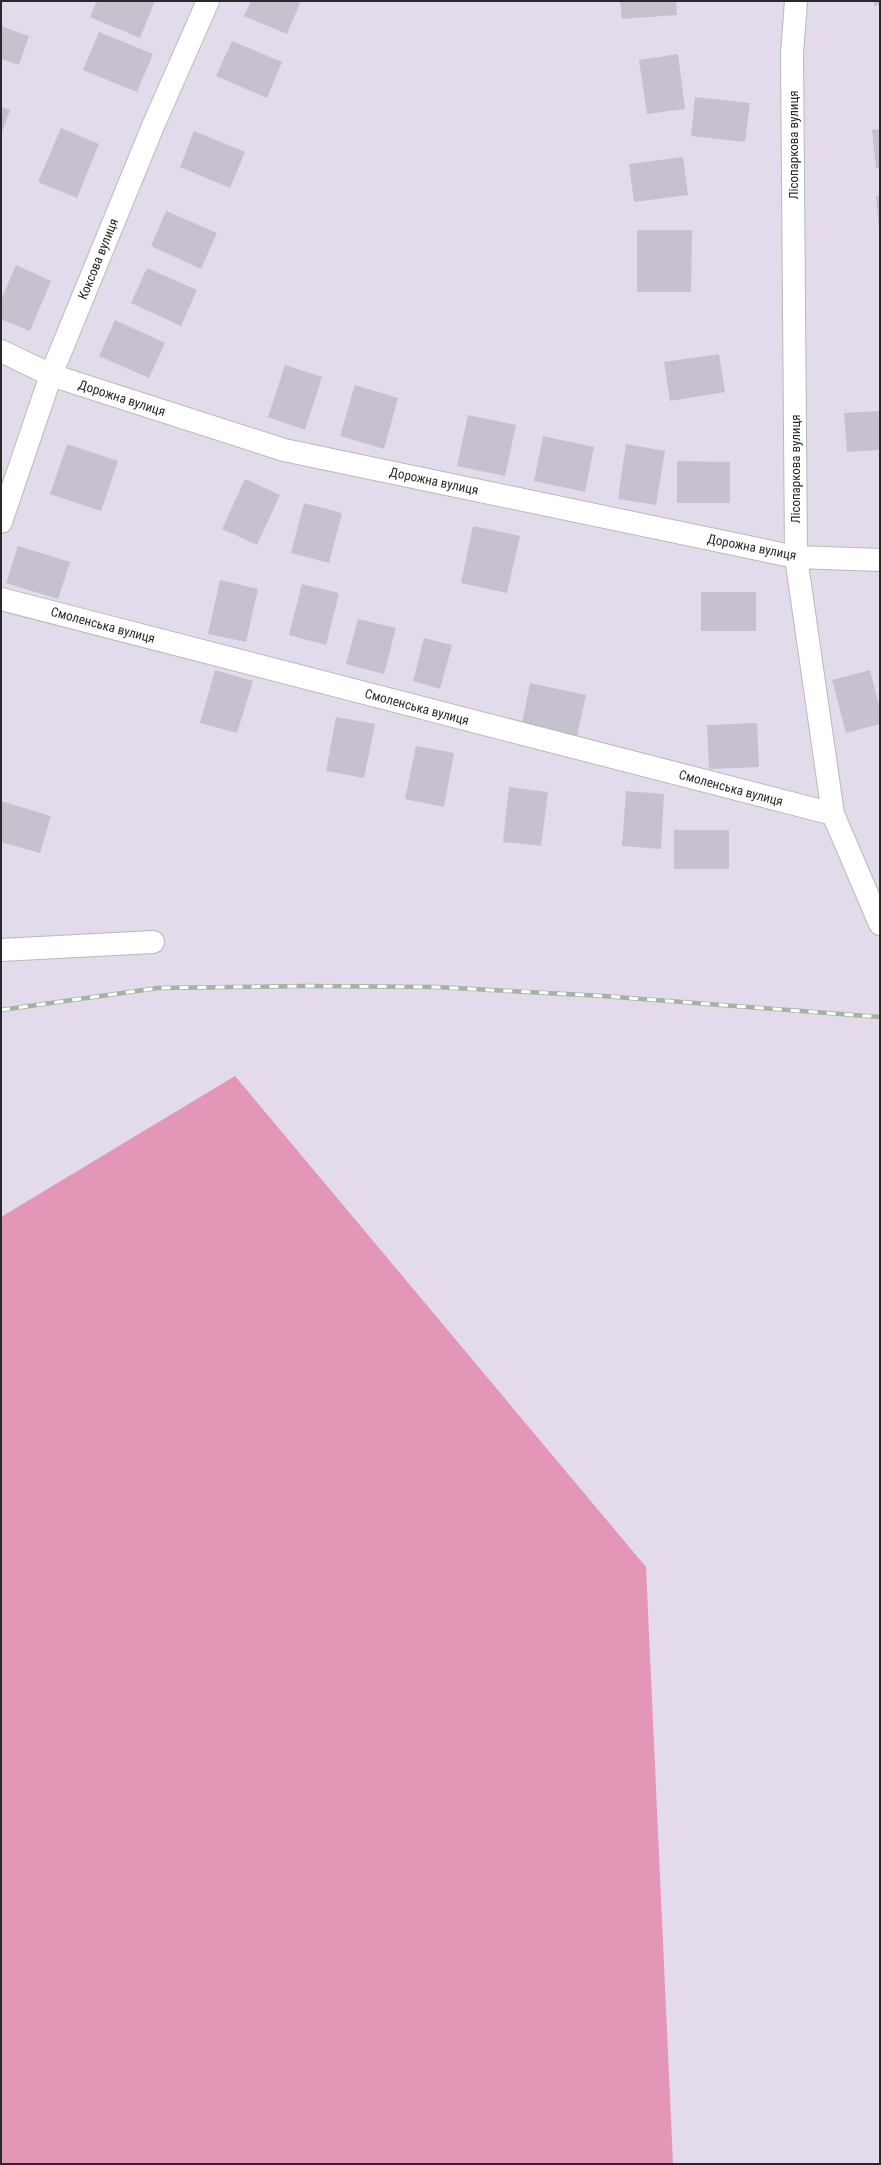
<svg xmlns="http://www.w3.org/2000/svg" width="881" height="2165" viewBox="0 0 881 2165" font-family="'Roboto Condensed',sans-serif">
  <rect width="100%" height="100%" fill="#e3dbec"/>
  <path fill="#e496b7" d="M235 1076 646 1567 673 2164H1V1217Z"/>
  <path fill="#c7c0ce" d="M97 1H155L140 38 90 17Z
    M251 1H296L300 3 287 34 244 16Z
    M620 1H676L677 15 622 19Z
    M874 1H880V5L874 6Z
    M1 26 29 36 19 65 1 59Z
    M99 32 153 54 137 92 83 70Z
    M232 41 282 62 267 98 216 76Z
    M678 54 685 109 647 114 639 60Z
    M695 97 750 103 745 142 691 136Z
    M1 107 10 110 1 135Z
    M61 128 99 144 77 198 38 182Z
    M880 129V168H876L872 130Z
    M194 131 245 152 230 188 180 167Z
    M683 157 688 195 634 202 629 164Z
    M880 195V227H879L876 196Z
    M166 211 217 233 201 269 151 246Z
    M637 230H692L691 292H637Z
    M16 265 51 281 30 331 1 319V300Z
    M147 268 197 290 181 326 131 303Z
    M115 320 165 343 149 378 99 356Z
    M719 354 725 392 670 401 664 362Z
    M285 365 322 377 305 430 268 417Z
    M355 385 398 398 384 449 340 436Z
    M880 411V450L847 452 844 413Z
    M468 415 516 425 505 476 457 466Z
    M543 436 594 447 585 492 534 481Z
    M67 444 118 461 101 511 50 494Z
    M626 444 665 451 656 505 618 499Z
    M677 461 730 462V503H677Z
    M245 479 280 495 257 545 222 529Z
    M304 503 342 513 329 563 291 553Z
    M473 526 520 536 507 593 461 583Z
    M18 546 70 562 58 599 6 583Z
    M220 580 258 589 246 642 208 634Z
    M302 584 339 593 326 645 289 635Z
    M701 592H756V631H701Z
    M358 619 396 628 384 674 346 664Z
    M424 638 452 645 440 689 413 681Z
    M215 670 253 681 237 733 200 723Z
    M870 670 880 709V724L846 733 832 680Z
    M530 683 586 695 577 736 522 724Z
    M336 717 375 724 364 778 326 771Z
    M757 723 759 767 709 769 707 725Z
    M416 746 454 753 444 807 405 799Z
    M509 787 548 792 541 846 503 842Z
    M626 791 664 794 661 849 622 846Z
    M1 801 51 816 40 853 1 842Z
    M674 830H729V869H674Z"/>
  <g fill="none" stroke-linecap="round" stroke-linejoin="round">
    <g stroke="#b3beaf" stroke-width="24">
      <path id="minor" d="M796 1 792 54 796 557 833 814 880 924
        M1 351 51 375 284 450 796 557 880 560
        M1 522 51 375 153 126 208 1
        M1 599 833 814
        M1 950 153 942"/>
    </g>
    <use href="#minor" stroke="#fff" stroke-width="22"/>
    <g stroke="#a3b49e" stroke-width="4.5">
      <path id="rail" d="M1 1010 158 988 307 986 436 987 603 996 880 1017"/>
    </g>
    <use href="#rail" stroke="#fff" stroke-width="3" stroke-dasharray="9" stroke-linecap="butt"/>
  </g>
  <g text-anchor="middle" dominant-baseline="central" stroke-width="3" stroke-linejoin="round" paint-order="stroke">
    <g font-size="13" fill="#292929" stroke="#fff">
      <text transform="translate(793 145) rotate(-90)">Лісопаркова вулиця</text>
      <text transform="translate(98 259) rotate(-68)">Коксова вулиця</text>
      <text transform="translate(122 398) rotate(18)">Дорожна вулиця</text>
      <text transform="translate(795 469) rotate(-90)">Лісопаркова вулиця</text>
      <text transform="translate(434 481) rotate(12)">Дорожна вулиця</text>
      <text transform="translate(752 547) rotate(11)">Дорожна вулиця</text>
      <text transform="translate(103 625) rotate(15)">Смоленська вулиця</text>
      <text transform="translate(417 707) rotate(15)">Смоленська вулиця</text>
      <text transform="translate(731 788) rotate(15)">Смоленська вулиця</text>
    </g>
  </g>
  <rect width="881" height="2165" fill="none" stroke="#292929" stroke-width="4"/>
</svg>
